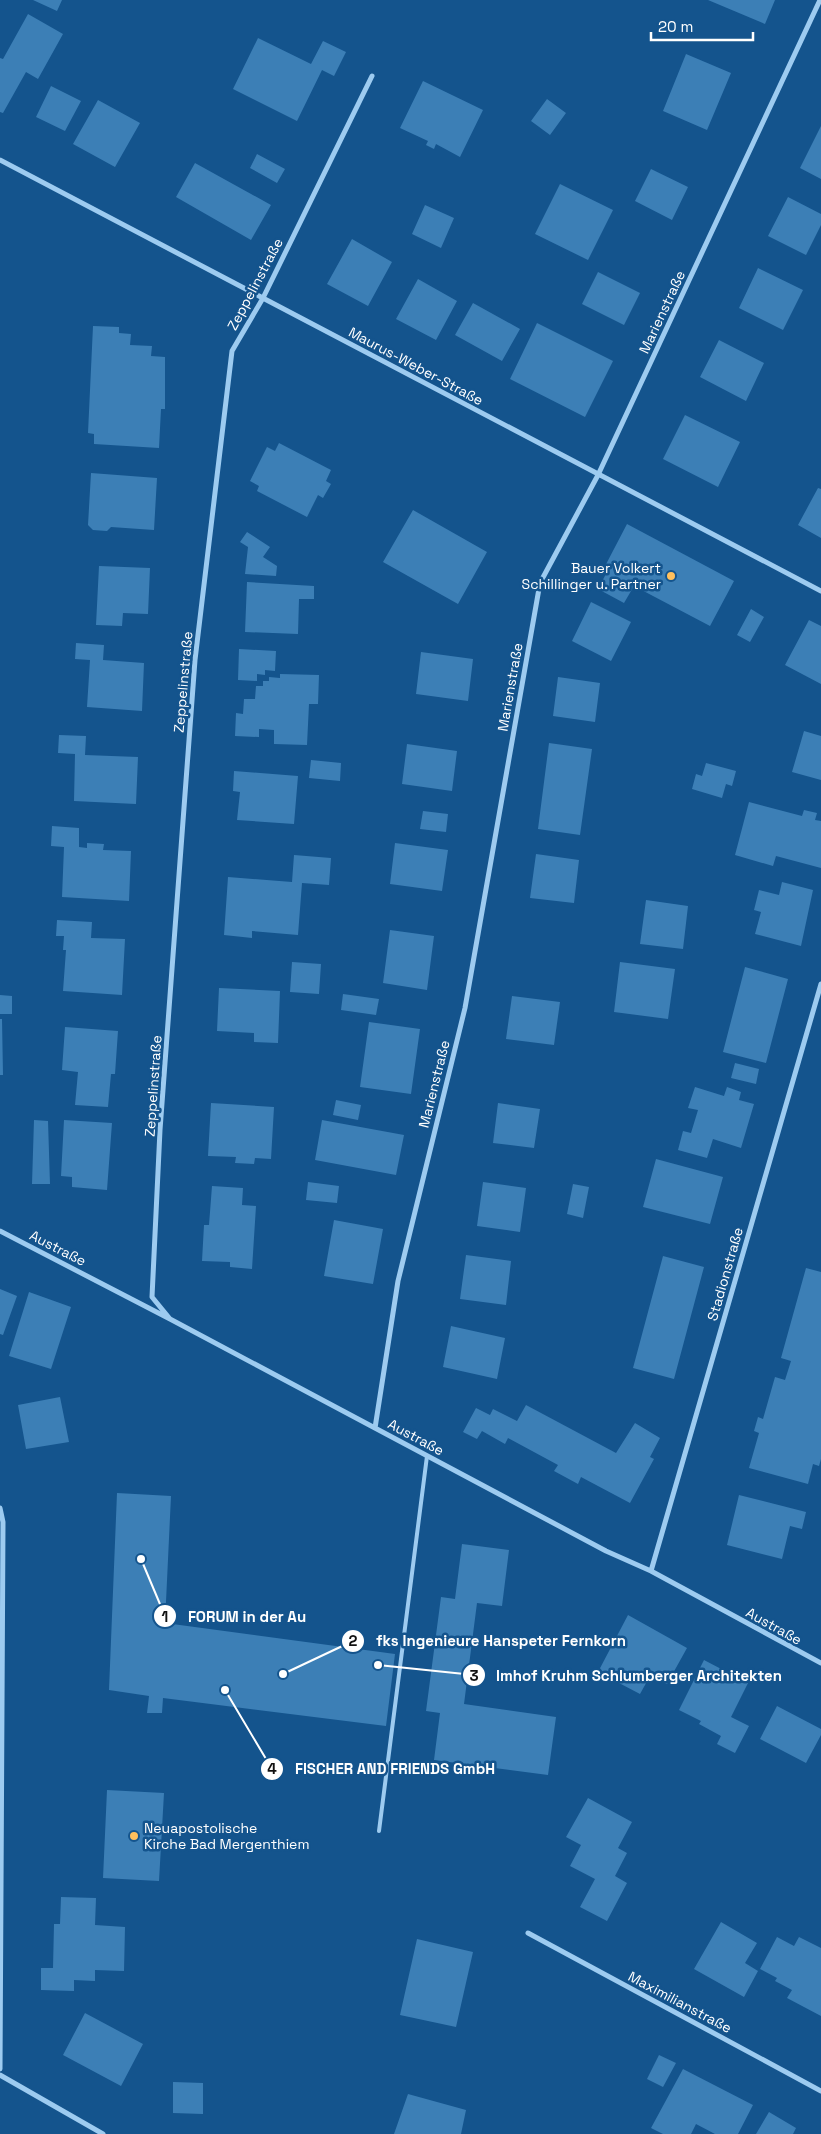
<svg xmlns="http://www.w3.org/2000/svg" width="821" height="2134" viewBox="0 0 821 2134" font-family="'Space Grotesk',sans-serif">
  <rect width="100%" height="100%" fill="#14548d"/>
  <path fill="#3c7fb6" d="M33 0H62L57 11Z
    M708 0H775L765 24Z
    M28 14 63 34 38 79 26 72 3 113 0 112V58L3 59Z
    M258 38 311 64 323 41 346 52 334 76 322 70 297 121 233 89Z
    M686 54 731 73 707 130 663 111Z
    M423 81 483 110 460 157 436 144 434 149 426 145 428 141 400 128Z
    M51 86 81 101 65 131 36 117Z
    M547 99 566 113 550 135 531 121Z
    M98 100 140 123 115 167 73 144Z
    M821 126V179L800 168Z
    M257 154 285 169 277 183 250 168Z
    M195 163 271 205 251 240 176 197Z
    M651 169 688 187 672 220 635 201Z
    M560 184 613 210 588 260 535 234Z
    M788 197 821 214V225L806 255 768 236Z
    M425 205 454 218 441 248 412 234Z
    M352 239 392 262 368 306 327 284Z
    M758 268 803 290 783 330 739 308Z
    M598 272 640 293 624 325 582 304Z
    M418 279 457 301 436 340 396 319Z
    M473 303 520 329 502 361 455 335Z
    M537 323 613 361 585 417 510 379Z
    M93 326 119 327V333L131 334 130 345 152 346 151 356 165 357V409H161L159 448 94 444V434L88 433Z
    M719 340 764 363 746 401 700 377Z
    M685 415 740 442 718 487 663 459Z
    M279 443 331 470 326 481 331 484 323 498 318 495 307 517 257 491 259 486 250 481 267 447 275 451Z
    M91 473 157 478 154 530 111 527 107 531 93 530 88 525Z
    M818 488 821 489V538L798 525Z
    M413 510 487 552 458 604 383 562Z
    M627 524 734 581 710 626 634 586 624 603 598 589 607 572 603 570Z
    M247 532 270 547 263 557 277 566 276 576 245 574 248 547 240 542Z
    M99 566 150 568 148 614 123 613 122 626 96 625Z
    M247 582 314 586V599H299L298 634 245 632Z
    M591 602 631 622 611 661 572 641Z
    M751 609 764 617 750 642 737 635Z
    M809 620 821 626V684L785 665Z
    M76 643 104 645 103 660 144 663 142 711 87 707 90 660 75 659Z
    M239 649 276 651 275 671 265 670V675L257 674V681L238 680Z
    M421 652 473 659 468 701 416 694Z
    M280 674 319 675 318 704H309L307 745 274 744V730L259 729V737L235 736 236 713 243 714 244 699H255L256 686H263V681H269V677L280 678Z
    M558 677 600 683 595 722 553 716Z
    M804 731 821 736V780L792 772Z
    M59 735 86 736 85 755 138 757 136 804 74 801 75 754 58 753Z
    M549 743 592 749 580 835 538 829Z
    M407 744 457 751 452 791 402 784Z
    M311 760 341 763 340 781 309 778Z
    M706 763 736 771 732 786 726 784 722 798 692 789 696 774 702 776Z
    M234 771 298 776 294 824 237 820 240 792 233 791Z
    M749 802 802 816 804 810 817 813 815 820 821 821V868L776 856 773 866 735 855Z
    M423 811 448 814 446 832 420 829Z
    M52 826 79 828V847L87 848V843L104 844 103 850 131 851 129 901 62 897 64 847 51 846Z
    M395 843 448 850 442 891 390 884Z
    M536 854 579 860 574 903 530 898Z
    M294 855 331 858 329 885 302 883 298 935 252 931V938L224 935 228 877 292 882Z
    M782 882 813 890 801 946 755 934 761 912 754 910 759 890 779 895Z
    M646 900 688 906 683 949 640 944Z
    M57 920 92 922 91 938 125 939 122 995 63 991 66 950H63L64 936H56Z
    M390 930 434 936 427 990 383 983Z
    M292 962 321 964 319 994 290 992Z
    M620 962 675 969 668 1019 614 1012Z
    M745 967 788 979 766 1063 723 1052Z
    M219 988 280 991 278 1043 254 1042V1033L217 1031Z
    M343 994 379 999 376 1015 341 1010Z
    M0 995 12 996V1014H0Z
    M512 996 560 1002 554 1045 506 1039Z
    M0 1019H2L3 1075H0Z
    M369 1022 420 1029 411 1094 360 1087Z
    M65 1027 118 1031 115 1074H111L108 1107 75 1105 78 1072 62 1070Z
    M735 1063 759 1069 756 1084 731 1078Z
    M695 1087 724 1096 727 1087 741 1092 739 1100 754 1104 741 1148 713 1139 707 1158 678 1150 683 1131 691 1133 698 1110 688 1108Z
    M336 1100 361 1105 358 1120 333 1115Z
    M211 1103 274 1107 271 1159 255 1158 254 1164 235 1163 236 1157 208 1156Z
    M498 1103 540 1109 534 1148 493 1143Z
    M34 1120 48 1121 50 1184H32Z
    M64 1120 112 1123 107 1190 72 1187V1177L61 1176Z
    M322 1120 404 1135 396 1175 315 1160Z
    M656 1159 723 1177 710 1224 643 1207Z
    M308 1182 339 1186 337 1203 306 1200Z
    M483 1182 526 1188 520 1232 477 1226Z
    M573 1184 589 1187 583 1218 567 1214Z
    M212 1186 243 1188 242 1205 256 1206 252 1269 230 1267V1262L202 1261 204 1225H209Z
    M334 1220 383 1229 373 1284 324 1276Z
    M466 1255 511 1261 506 1305 460 1299Z
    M663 1256 704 1267 674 1379 633 1368Z
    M806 1268 821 1272V1459L819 1466 813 1464 808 1484 749 1468 759 1433 754 1431 758 1417 763 1419 775 1377 785 1380 791 1361 781 1358Z
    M0 1289 17 1296 3 1335 0 1334Z
    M29 1292 71 1307 51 1369 9 1356Z
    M451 1326 505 1338 497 1379 443 1367Z
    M60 1397 69 1442 26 1449 18 1405Z
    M526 1405 616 1453 635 1423 660 1438 650 1457 654 1459 630 1503 581 1477 578 1484 554 1471 558 1465 508 1438 505 1444 482 1431 477 1439 463 1432 476 1408 490 1415 493 1409 517 1421Z
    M117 1493 171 1496 165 1623 395 1654 386 1726 163 1698 162 1713H147L149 1696 109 1690Z
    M739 1495 806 1512 802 1529 790 1526 782 1559 727 1545Z
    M462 1544 509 1550 502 1606 477 1603 464 1704 556 1717 548 1775 434 1760 440 1713 426 1711 441 1597 455 1599Z
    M628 1615 687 1648 667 1684 650 1676 640 1694 598 1672Z
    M704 1660 748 1683 731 1717 749 1726 735 1753 717 1744 721 1736 699 1724 701 1721 679 1710Z
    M777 1706 821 1729V1735L806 1763 760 1739Z
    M107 1790 164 1793 159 1881 103 1878Z
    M588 1798 632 1822 618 1848 627 1853 615 1876 627 1883 607 1921 580 1907 595 1879 570 1866 581 1845 566 1837Z
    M61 1897 96 1898 95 1925 125 1927 124 1971 95 1970V1981L74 1980V1991L41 1990V1968H53L54 1924H60Z
    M721 1922 757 1943 745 1963 758 1971 744 1997 694 1969Z
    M777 1937 794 1946 799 1937 821 1948V2016L787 1998 792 1990 775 1981 777 1978 760 1969Z
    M417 1939 473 1952 456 2027 400 2015Z
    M85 2013 143 2044 121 2086 63 2055Z
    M659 2055 676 2063 663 2087 647 2079Z
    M683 2069 753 2105 738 2134H715L696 2124 691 2134H663L651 2128Z
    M173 2082 203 2083V2114L173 2113Z
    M408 2094 466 2110 461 2134H394Z
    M769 2112 796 2128 793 2134H756Z"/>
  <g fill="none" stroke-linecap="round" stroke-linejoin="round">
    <path stroke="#9dcbf0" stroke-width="4" d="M379 1831 427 1456"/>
    <path stroke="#9dcbf0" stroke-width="5" d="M0 160 821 591
      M0 1231 170 1319 606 1551 651 1571 821 1663
      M170 1319 152 1297 160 1130 195 660 232 351 263 298 372 76
      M375 1428 398 1281 465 1008 540 583 598 475 820 0
      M0 1508 3 1522 0 2069
      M651 1571 821 984
      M528 1933 821 2091
      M0 2075 103 2134"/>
  </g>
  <g fill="#ffc05d" stroke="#14548d" stroke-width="2">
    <circle cx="671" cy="576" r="5"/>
    <circle cx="134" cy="1836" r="5"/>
  </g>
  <g text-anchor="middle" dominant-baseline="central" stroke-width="5" stroke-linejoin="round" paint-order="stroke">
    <g font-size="14" fill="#fff" stroke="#14548d">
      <text transform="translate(255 284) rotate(-62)">Zeppelinstraße</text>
      <text transform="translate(662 312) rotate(-65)">Marienstraße</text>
      <text transform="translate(416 366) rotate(28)">Maurus-Weber-Straße</text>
      <text transform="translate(183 682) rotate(-85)">Zeppelinstraße</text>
      <text transform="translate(510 687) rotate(-80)">Marienstraße</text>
      <text transform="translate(434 1084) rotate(-76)">Marienstraße</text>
      <text transform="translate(153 1086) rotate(-86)">Zeppelinstraße</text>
      <text transform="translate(58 1248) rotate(27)">Austraße</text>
      <text transform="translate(725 1274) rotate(-74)">Stadionstraße</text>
      <text transform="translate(416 1437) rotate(28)">Austraße</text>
      <text transform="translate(774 1626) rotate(29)">Austraße</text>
      <text transform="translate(680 2002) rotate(28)">Maximilianstraße</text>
    </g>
    <g font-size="14" fill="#fff" stroke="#14548d" text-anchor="end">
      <text x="661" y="568">Bauer Volkert<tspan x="661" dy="16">Schillinger u. Partner</tspan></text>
      <text x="144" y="1828" text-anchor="start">Neuapostolische<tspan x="144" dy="16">Kirche Bad Mergenthiem</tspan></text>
    </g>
  </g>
  <path fill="none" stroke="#fff" stroke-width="2" d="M141 1559L165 1616M283 1674L353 1641M378 1665L474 1675M225 1690L272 1769"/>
  <g fill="#fff" stroke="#14548d" stroke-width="2">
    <circle cx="141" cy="1559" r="5"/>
    <circle cx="283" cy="1674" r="5"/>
    <circle cx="378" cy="1665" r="5"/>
    <circle cx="225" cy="1690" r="5"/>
    <circle cx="165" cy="1616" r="12"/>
    <circle cx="353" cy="1641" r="12"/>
    <circle cx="474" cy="1675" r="12"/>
    <circle cx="272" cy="1769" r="12"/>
  </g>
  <g font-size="15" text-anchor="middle" font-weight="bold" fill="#111">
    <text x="165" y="1622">1</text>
    <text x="353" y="1646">2</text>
    <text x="474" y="1681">3</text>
    <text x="272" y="1774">4</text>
  </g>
  <g font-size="15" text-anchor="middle" font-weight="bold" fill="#fff" stroke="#14548d" stroke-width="5" stroke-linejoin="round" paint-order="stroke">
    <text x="247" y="1622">FORUM in der Au</text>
    <text x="501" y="1646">fks Ingenieure Hanspeter Fernkorn</text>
    <text x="639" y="1681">Imhof Kruhm Schlumberger Architekten</text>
    <text x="395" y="1774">FISCHER AND FRIENDS GmbH</text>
  </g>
  <path d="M651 32v8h102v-8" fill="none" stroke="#ffffff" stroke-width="2.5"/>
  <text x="658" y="32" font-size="15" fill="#ffffff" stroke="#14548d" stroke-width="4" paint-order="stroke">20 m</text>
</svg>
